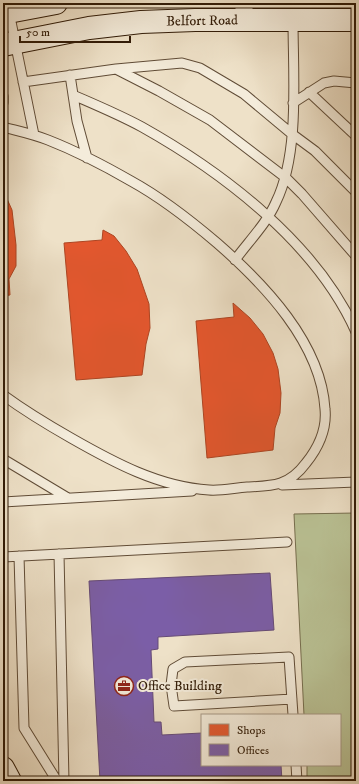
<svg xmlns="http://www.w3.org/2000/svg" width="359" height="784" viewBox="0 0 359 784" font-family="'IM FELL DW Pica',serif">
  <rect width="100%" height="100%" fill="#eee1c8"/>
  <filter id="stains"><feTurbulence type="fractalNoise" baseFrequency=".005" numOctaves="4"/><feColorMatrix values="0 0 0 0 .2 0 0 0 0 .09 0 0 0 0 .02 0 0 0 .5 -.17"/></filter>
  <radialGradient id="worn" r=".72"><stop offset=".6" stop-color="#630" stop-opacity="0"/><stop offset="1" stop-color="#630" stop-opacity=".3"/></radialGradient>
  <path fill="#bac295" stroke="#766e4e" d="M356 513V781H307V765H340V715H304L294 514Z"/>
  <path fill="#e4572e" stroke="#ae4522" d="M3 190 12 210 16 245V266L9 279 10 295 3 296Z
    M103 230 114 236 126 251 137 269 149 304 150 328 146 344 142 375 76 380 64 243 102 240Z
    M233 303 250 318 263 334 273 353 278 369 281 393 280 413 275 428 273 450 207 458 196 321 234 317Z"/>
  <path fill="#7b5ea7" stroke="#654a77" d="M270 573 274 630 158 637V649L151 650 154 722H161L162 735 202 733V765H281L282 781H100L89 581Z"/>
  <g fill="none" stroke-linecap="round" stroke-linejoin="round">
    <g stroke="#604c37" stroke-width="11">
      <path id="service" d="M9 12 34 135
        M116 69 159 91 210 120 286 178 302 194 356 256
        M70 75 77 121 87 158
        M23 82 116 69 182 63 200 68 244 94 292 134 315 151 356 192
        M309 92 356 136
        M73 95C96 105 120 115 142 127 224 173 317 244 356 332
        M3 96V103
        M293 103 324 83 334 81 356 83
        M3 127C18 131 33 134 48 140 76 151 105 166 131 181 162 198 190 220 217 243 264 284 321 343 325 409 327 429 318 448 306 463 289 486 273 486 247 487 234 488 221 491 209 490 159 487 113 462 71 438 48 425 25 411 3 395
        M235 260C249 241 267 223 276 202 300 153 293 75 293 21
        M3 459 68 498
        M282 485 356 482
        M3 502 192 491
        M59 554 64 781
        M19 556 24 728 57 781
        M3 557 287 542
        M292 699 174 706 171 685 173 669 185 662 289 657 293 715
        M296 765 297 781"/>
    </g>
    <g stroke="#604c37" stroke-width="19">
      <path id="minor" d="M244 3V21"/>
    </g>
    <g stroke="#311b07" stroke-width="24">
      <path id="secondary" d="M3 13 56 3
        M3 45 89 28 141 22 195 20H356
        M3 768 10 781"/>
    </g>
    <use href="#service" stroke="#f4ecdb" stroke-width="9"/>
    <use href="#minor" stroke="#f4ecdb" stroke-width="17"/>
    <use href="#secondary" stroke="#f4ecdb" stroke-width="22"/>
  </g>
  <defs>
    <g id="office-ring" transform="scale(1)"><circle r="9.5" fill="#f4ecdb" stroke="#8f2418" stroke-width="1.5"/><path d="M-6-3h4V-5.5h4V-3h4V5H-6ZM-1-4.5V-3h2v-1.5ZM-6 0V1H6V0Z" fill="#8f2418"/></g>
  </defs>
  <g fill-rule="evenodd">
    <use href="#office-ring" x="124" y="686"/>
  </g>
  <g text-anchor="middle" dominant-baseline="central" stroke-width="4" stroke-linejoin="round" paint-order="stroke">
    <g font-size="14" fill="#311b07" stroke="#f4ecdb">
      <text transform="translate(202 21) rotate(-1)">Belfort Road</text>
    </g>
    <g font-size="14" fill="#311b07" stroke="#f4ecdb" text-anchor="start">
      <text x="138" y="686">Office Building</text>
    </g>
  </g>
  <rect width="359" height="784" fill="none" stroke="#eee1c8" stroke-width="16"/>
  <rect x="4" y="4" width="351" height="776" fill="none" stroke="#311b07" stroke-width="2"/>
  <rect x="8" y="8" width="343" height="768" fill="none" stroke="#311b07"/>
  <rect x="201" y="714" width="140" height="52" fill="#f4ecdb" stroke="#a69886"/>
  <rect x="209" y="724" width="20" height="12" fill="#e4572e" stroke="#a69886"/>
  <text x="237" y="734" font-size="12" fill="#311b07">Shops</text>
  <rect x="209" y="744" width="20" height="12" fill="#7b5ea7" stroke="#a69886"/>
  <text x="237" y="754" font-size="12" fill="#311b07">Offices</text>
  <path d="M20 36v6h110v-6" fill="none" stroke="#311b07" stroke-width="2"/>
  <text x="26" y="36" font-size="12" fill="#311b07" stroke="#f4ecdb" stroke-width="3" paint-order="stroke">50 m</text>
  <rect width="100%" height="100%" filter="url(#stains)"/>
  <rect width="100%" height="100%" fill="url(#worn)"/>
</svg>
